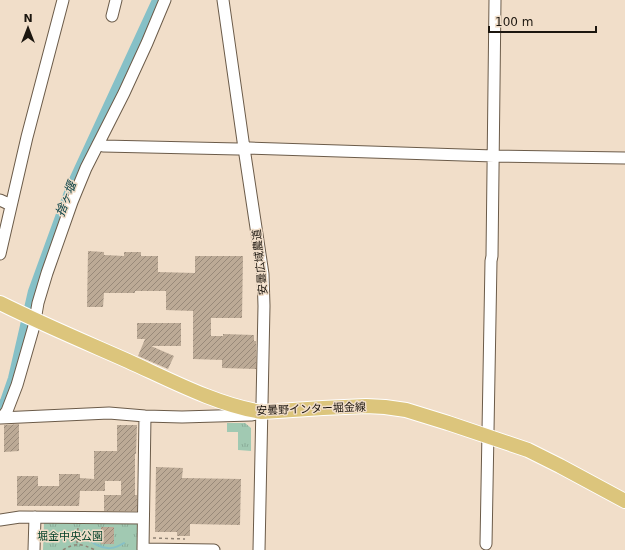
<svg xmlns="http://www.w3.org/2000/svg" width="625" height="550" viewBox="0 0 625 550" font-family="'DejaVu Sans','Noto Sans JP',sans-serif">
  <defs>
    <pattern id="grass-tufts" width="24" height="20" patternUnits="userSpaceOnUse"><rect width="24" height="20" fill="#a1c9b2"/><path d="M3 7l-1-3M5 7V3M7 7l1-3M15 17l-1-3M17 17v-4M19 17l1-3" fill="none" stroke="#8aac98"/></pattern>
    <pattern id="building-hatch" width="6" height="6" patternUnits="userSpaceOnUse"><rect width="6" height="6" fill="#bcaa96"/><path d="M-1 1l2-2M0 6l6-6M5 7l2-2" fill="none" stroke="#988979"/></pattern>
  </defs>
  <rect width="100%" height="100%" fill="#f1dec9"/>
  <path fill="url(#grass-tufts)" d="M227 423H245L251 428V451L238 450V432H227Z
    M44 522 137 524 138 525 140 550H43Z"/>
  <g fill="none" stroke-linecap="round" stroke-linejoin="round">
    <path stroke="#86c0c7" stroke-width="2" d="M63 539C71 537 82 537 89 540 92 541 94 544 97 545 107 550 114 549 124 543"/>
    <path stroke="#86c0c7" stroke-width="8" d="M0 406 4 401 12 378 32 291 71 184 156 0"/>
  </g>
  <path fill="url(#building-hatch)" d="M88 251 104 252V255L124 256V252H141V256H158V272L195 273V256H243L242 318H211V336H223V334L254 335V341H256V369L222 368V360L193 359V311L166 310V291H135V293H104L103 307H87Z
    M137 323H181V346H151L174 356 168 369 138 356 145 339H137Z
    M19 424V451L4 452V425Z
    M117 425H137L136 454H135V495H137V511H104V495H121V481H105V491H80L79 506H17V476H38V486H59V474H80V478L94 479V451H117Z
    M156 467 183 468 182 478 241 479 240 525 190 524V536H177V532H155Z
    M101 527H114V544H101Z"/>
  <g fill="none" stroke-linecap="round" stroke-linejoin="round">
    <g stroke="#6b5b49" stroke-width="13">
      <path id="minor" d="M223 0 244 148 263 274 264 306 259 550
        M112 16 116 0
        M98 144 103 146 238 149 250 148 494 156 625 158
        M0 200 11 205
        M0 254 27 137 63 0
        M145 416 143 549 214 550
        M0 418 109 413 145 416 182 417 251 415 257 414
        M2 418 7 411 17 385 34 326 38 303 47 273 72 202 86 168 124 93 147 43 165 0
        M0 520 20 517 143 518
        M486 544 491 261 492 256 495 0
        M34 550 35 517"/>
    </g>
    <g stroke="#fff" stroke-width="16">
      <path id="major" d="M0 303C42 324 85 342 128 361 170 380 217 405 262 412L323 408 366 406 385 407 406 410 448 423 528 450 560 466 625 501"/>
    </g>
    <path stroke="#918475" stroke-width="1.5" stroke-dasharray="3 3" stroke-linecap="butt" d="M153 538 185 539
      M77 543 78 527
      M63 550C76 542 82 544 95 550"/>
    <use href="#minor" stroke="#fff" stroke-width="11"/>
    <use href="#major" stroke="#dcc57c" stroke-width="14"/>
  </g>
  <g text-anchor="middle" dominant-baseline="central" stroke-width="3" stroke-linejoin="round" paint-order="stroke">
    <g font-size="11" fill="#1c160f" stroke="#f1dec9">
      <text transform="translate(260 262) rotate(-96)">安曇広域農道</text>
      <text transform="translate(311 409) rotate(-2)">安曇野インター堀金線</text>
    </g>
    <g font-size="11" fill="#023f27" stroke="#f1dec9">
      <text x="70" y="536">堀金中央公園</text>
    </g>
    <g font-size="12" font-style="italic" fill="#023c42" stroke="#f1dec9">
      <text transform="translate(66 199) rotate(-69)">捨ヶ堰</text>
    </g>
  </g>
  <g transform="translate(28 28)" stroke="#f1dec9" stroke-width="3" paint-order="stroke">
  <path d="M0-3L7 15L0 10L-7 15Z" fill="#1c160f"/>
  <text y="-6" font-size="11" font-weight="bold" text-anchor="middle" fill="#1c160f">N</text>
  </g>
  <path d="M489 26v6h107v-6" fill="none" stroke="#1c160f" stroke-width="2"/>
  <text x="495" y="26" font-size="12" fill="#1c160f" stroke="#f1dec9" stroke-width="3" paint-order="stroke">100 m</text>
</svg>
